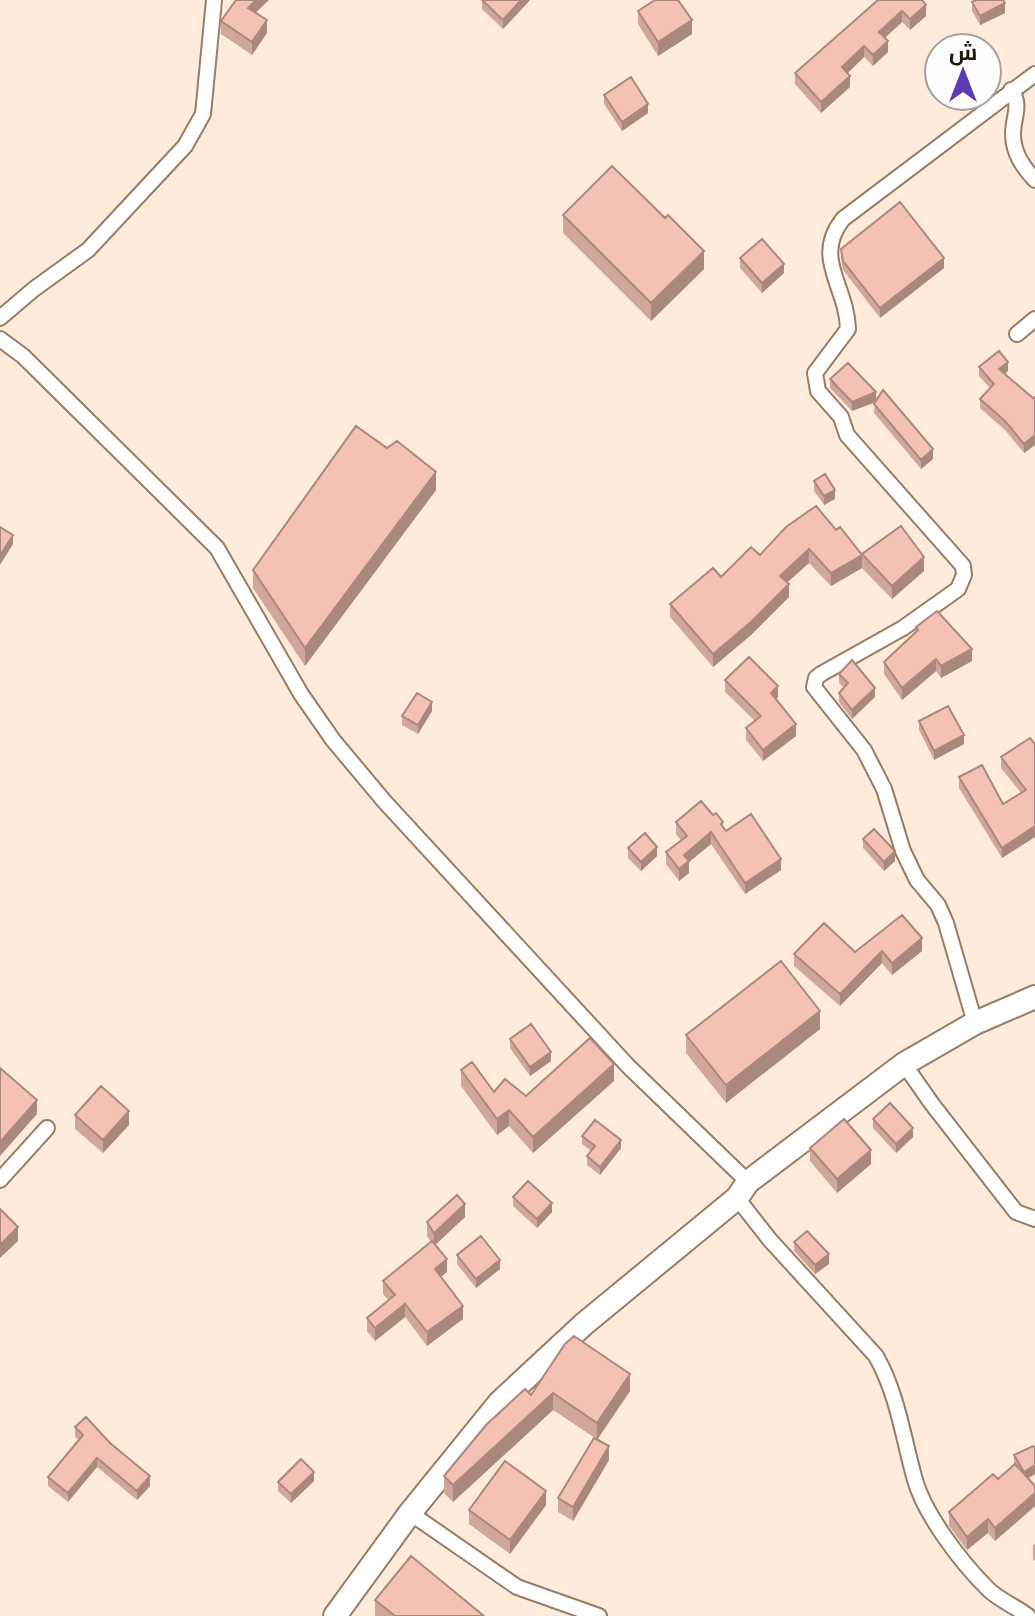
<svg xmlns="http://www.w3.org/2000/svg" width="1035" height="1616" viewBox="0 0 1035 1616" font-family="'DM Sans',Cairo,sans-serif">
  <rect width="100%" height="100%" fill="#feebdb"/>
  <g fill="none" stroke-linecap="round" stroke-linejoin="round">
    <g stroke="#987c64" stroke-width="18">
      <path id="street" d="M1011 90C1022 105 1013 117 1013 134 1013 153 1023 167 1035 180
        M0 318 34 289 88 250 185 146 203 114 214 0
        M1017 334 1035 319
        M0 339 23 356 217 548 301 694 333 740 384 801 628 1066 748 1182
        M975 1023 946 923 938 905 917 880 903 851 884 789 864 750 814 687 816 678 821 674 903 628 958 589 964 575 963 566 847 435 841 417 818 391 815 373 848 329C847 286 812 258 843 219L1035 74
        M904 1064 932 1104 1016 1212 1035 1219
        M0 1180 47 1128
        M737 1198 770 1240 876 1356C898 1395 903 1438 915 1480 925 1515 961 1562 987 1588 997 1599 1015 1606 1028 1616
        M410 1513 517 1587 599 1616"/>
    </g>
    <g stroke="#987c64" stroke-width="26">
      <path id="secondary" d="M335 1616 410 1513 500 1402 584 1324 737 1198 748 1182 904 1064 975 1023 1035 997"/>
    </g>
    <use href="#street" stroke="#fff" stroke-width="14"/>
    <use href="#secondary" stroke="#fff" stroke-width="22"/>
  </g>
  <path fill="#d2a79b" d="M482 0H530L503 29 482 9Z
    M878 0 926 16 910 30 902 22 885 38 888 52 873 66 864 57 848 73 850 87 821 113 795 84V73Z
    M972 2 1005 13 980 25 972 11Z
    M638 11 692 34 658 56 638 24Z
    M256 13 267 33 252 55 221 34V21Z
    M604 95 648 113 622 131 604 104Z
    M563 215 704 269 651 321 563 233Z
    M841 249 944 268 880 318 843 270 841 258Z
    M740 258 784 273 762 293 740 268Z
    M979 367 1008 371 1005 374 1033 398 1035 397V445L1024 453 1005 430 980 408V399L990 388 979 376Z
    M830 379 876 399 933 459 921 469 874 413 875 402 852 411 830 388Z
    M387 448 436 490 305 666 253 588V570Z
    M814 481 835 499 824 505 814 491Z
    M836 530 862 555 924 571 892 599 862 568 831 586 809 563 787 582 789 597 751 635 713 667 670 617V604L760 555Z
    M916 627 972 661 941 678 936 671 902 700 884 674V662L916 631Z
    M839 674 875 697 852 719 839 702V693L844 688 839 683Z
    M725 680 778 697 776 699 796 736 763 761 746 740V728L755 721 725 692Z
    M432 711 418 734 402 725V716Z
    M919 721 964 744 934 760 919 730Z
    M1035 744V837L1002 858 959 788V777L1003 804 1021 793 1001 768V757Z
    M676 822 723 828 781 870 745 894 711 844 689 862V873L679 881 666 864V852L681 840 676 834Z
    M863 839 895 861 884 871 863 848Z
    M628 848 657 856 641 871 628 858Z
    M902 915 922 951 892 975 882 963 840 1006 794 966V954L855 952Z
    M820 1029 726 1103 686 1053V1035Z
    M510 1039 551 1061 530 1076 510 1048Z
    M461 1070 494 1092 526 1096 614 1081 533 1153 509 1126 497 1135 461 1086Z
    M75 1115 129 1125 103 1153 75 1129Z
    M873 1119 913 1137 896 1153 873 1128Z
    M582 1136 621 1148 600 1175 587 1165V1156L591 1151 582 1144Z
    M810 1148 871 1164 837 1193 810 1161Z
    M513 1197 552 1212 537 1228 513 1206Z
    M465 1217 435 1245 447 1272 441 1277 463 1319 427 1346 405 1317 375 1341 367 1331V1318L388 1300 383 1294V1281L431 1242 427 1236V1222Z
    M794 1242 829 1264 815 1274 794 1251Z
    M457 1255 500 1269 476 1288 457 1264Z
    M630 1391 597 1439 609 1460 573 1521 558 1512V1498L595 1438 553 1410 453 1502 444 1493V1476L531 1395Z
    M75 1427 150 1486 137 1500 97 1467 68 1502 48 1486V1477L79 1440 75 1437Z
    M1035 1448V1474L1028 1478 1035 1486V1506L995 1541 988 1533 967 1550 949 1526V1512L998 1479 1014 1465V1455Z
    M314 1481 291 1503 278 1491V1482Z
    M546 1505 510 1554 469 1524V1510Z
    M1035 1544V1561L1033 1559V1545Z
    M375 1600 484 1616H375Z"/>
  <path fill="#ab887e" d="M256 0H269L248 20V8Z
    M521 0H530L503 29V20Z
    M1005 3V13L980 25V16Z
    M926 5V16L910 30V19Z
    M902 11V22L879 43V32Z
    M267 20V33L252 55V42Z
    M692 20V34L658 56V42Z
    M888 41V52L873 66V55Z
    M864 46V57L842 78V67Z
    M850 76V87L821 113V102Z
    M648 104V113L622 131V122Z
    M704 251V269L651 321V303Z
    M944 258V268L880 318V308Z
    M784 264V273L762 293V283Z
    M1008 362V371L999 378V369Z
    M876 392V402L852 411V402Z
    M1035 435V445L1024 453V444Z
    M933 449V459L921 469V460Z
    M436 472V490L305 666V648Z
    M835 490V499L824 505V496Z
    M13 535V544L0 565V556Z
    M809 549V563L780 589V576Z
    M862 555V568L831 586V573Z
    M924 557V571L892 599V586Z
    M789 584V597L751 635 713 667V654Z
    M972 649V661L941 678V666Z
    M936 659V671L902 700V688Z
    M778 686V697L771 704V693Z
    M875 688V697L852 719V710Z
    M432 702V711L418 734V725Z
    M796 724V736L763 761V750Z
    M964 735V744L934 760V751Z
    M1035 826V837L1002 858V848Z
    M711 832V844L689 862V873L679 881V869L684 855Z
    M657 847V856L641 871V862Z
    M895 851V861L884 871V862Z
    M781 859V870L745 894V883Z
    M922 938V951L892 975V963Z
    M882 951V963L840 1006V994Z
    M820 1011V1029L726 1103V1085Z
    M551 1052V1061L530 1076V1067Z
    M614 1064V1081L533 1153V1137Z
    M37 1100V1114L0 1156V1142Z
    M509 1110V1126L497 1135V1119Z
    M129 1111V1125L103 1153V1140Z
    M913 1128V1137L896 1153V1144Z
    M621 1140V1148L600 1175V1167Z
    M871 1150V1164L837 1193V1179Z
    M552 1203V1212L537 1228V1219Z
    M465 1204V1217L434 1246V1233Z
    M18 1227V1241L0 1258V1245Z
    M829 1254V1264L815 1274V1265Z
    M447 1259V1272L435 1282V1269Z
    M500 1260V1269L476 1288V1279Z
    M405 1304V1317L375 1341V1328Z
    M463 1306V1319L427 1346V1332Z
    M630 1374V1391L597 1440V1423Z
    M553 1393V1410L453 1502V1485Z
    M609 1446V1460L573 1521V1507Z
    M97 1458V1467L68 1502V1493Z
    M1035 1465V1474L1024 1481V1472Z
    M314 1472V1481L291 1503V1494Z
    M150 1476V1486L137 1500V1491Z
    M546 1491V1505L510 1554V1540Z
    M1035 1493V1506L995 1541V1528Z
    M988 1519V1533L967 1550V1537Z"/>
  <path fill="#f4c2b4" stroke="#ab887e" stroke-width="2" d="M236 0H256L248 8 267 20 252 42 221 21Z
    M482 0H521L503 20Z
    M655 0H678L692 20 658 42 638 11Z
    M878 0H922L926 5 910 19 902 11 879 32 888 41 873 55 864 46 842 67 850 76 821 102 795 73Z
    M976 0H1003L1005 3 980 16 972 2Z
    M631 77 648 104 622 122 604 95Z
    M612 166 665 218 668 215 704 251 651 303 563 215Z
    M900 202 944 258 880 308 843 261 841 249Z
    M762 239 784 264 762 283 740 258Z
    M999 351 1008 362 999 369 1033 398 1035 397V435L1024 444 1005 421 980 399 994 384 979 367Z
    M848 363 876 392 852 402 830 379Z
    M883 390 933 449 921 460 874 404Z
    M356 426 387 448 397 441 436 472 305 648 253 570Z
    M825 474 835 490 824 496 814 481Z
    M816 506 836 530 840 527 862 555 831 573 809 549 780 576 789 584 751 622 713 654 670 604 713 568 721 577 751 547 760 555 786 527Z
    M901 526 924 557 892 586 862 554Z
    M0 527 13 535 0 556Z
    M937 611 972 649 941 666 936 659 902 688 884 662 918 630 916 627Z
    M749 657 778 686 771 693 796 724 763 750 746 728 761 716 725 680Z
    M852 660 875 688 852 710 839 693 848 683 839 674Z
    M417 693 432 702 418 725 402 716Z
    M948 706 964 735 934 751 919 721Z
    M1030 738 1035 744V826L1002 848 959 777 982 765 1003 804 1026 790 1001 757Z
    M701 801 713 815 716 813 723 822 721 824 726 831 751 814 781 859 745 883 711 832 684 855 689 861 679 869 666 852 687 836 676 822Z
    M874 829 895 851 884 862 863 839Z
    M645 833 657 847 641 862 628 848Z
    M902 915 922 938 892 963 882 951 840 994 794 954 824 923 855 952Z
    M781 961 820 1011 726 1085 686 1035Z
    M531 1024 551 1052 530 1067 510 1039Z
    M590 1038 614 1064 533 1137 509 1110 497 1119 461 1070 472 1062 494 1092 505 1079 526 1096Z
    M0 1068 37 1100 0 1142Z
    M101 1086 129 1111 103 1140 75 1115Z
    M890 1103 913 1128 896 1144 873 1119Z
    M844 1119 871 1150 837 1179 810 1148Z
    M595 1120 621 1140 600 1167 587 1156 595 1146 582 1136Z
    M528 1181 552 1203 537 1219 513 1197Z
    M457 1195 465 1204 434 1233 427 1222Z
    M0 1209 18 1227 0 1245Z
    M807 1231 829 1254 815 1265 794 1242Z
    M481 1236 500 1260 476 1279 457 1255Z
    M432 1241 447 1259 435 1269 463 1306 427 1332 405 1304 375 1328 367 1318 395 1295 383 1281Z
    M574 1336 630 1374 597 1423 553 1393 453 1485 444 1476 486 1425 525 1389 531 1395 565 1344Z
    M86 1417 110 1443 150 1476 137 1491 97 1458 68 1493 48 1477 83 1435 75 1427Z
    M594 1438 609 1446 573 1507 558 1498Z
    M1033 1446 1035 1448V1465L1024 1472 1014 1455Z
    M301 1459 314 1472 291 1494 278 1482Z
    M505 1461 546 1491 510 1540 469 1510Z
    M1015 1464 1035 1486V1493L995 1528 988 1519 967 1537 949 1512 993 1474 998 1479Z
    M411 1556 484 1616H395L375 1600Z"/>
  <g transform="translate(963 72)"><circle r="38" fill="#fcfcfc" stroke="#a4a09c" stroke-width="2"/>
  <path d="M0-6L14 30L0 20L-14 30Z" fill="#5b3cb4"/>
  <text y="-12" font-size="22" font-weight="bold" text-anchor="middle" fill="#21160c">ش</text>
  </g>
</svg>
